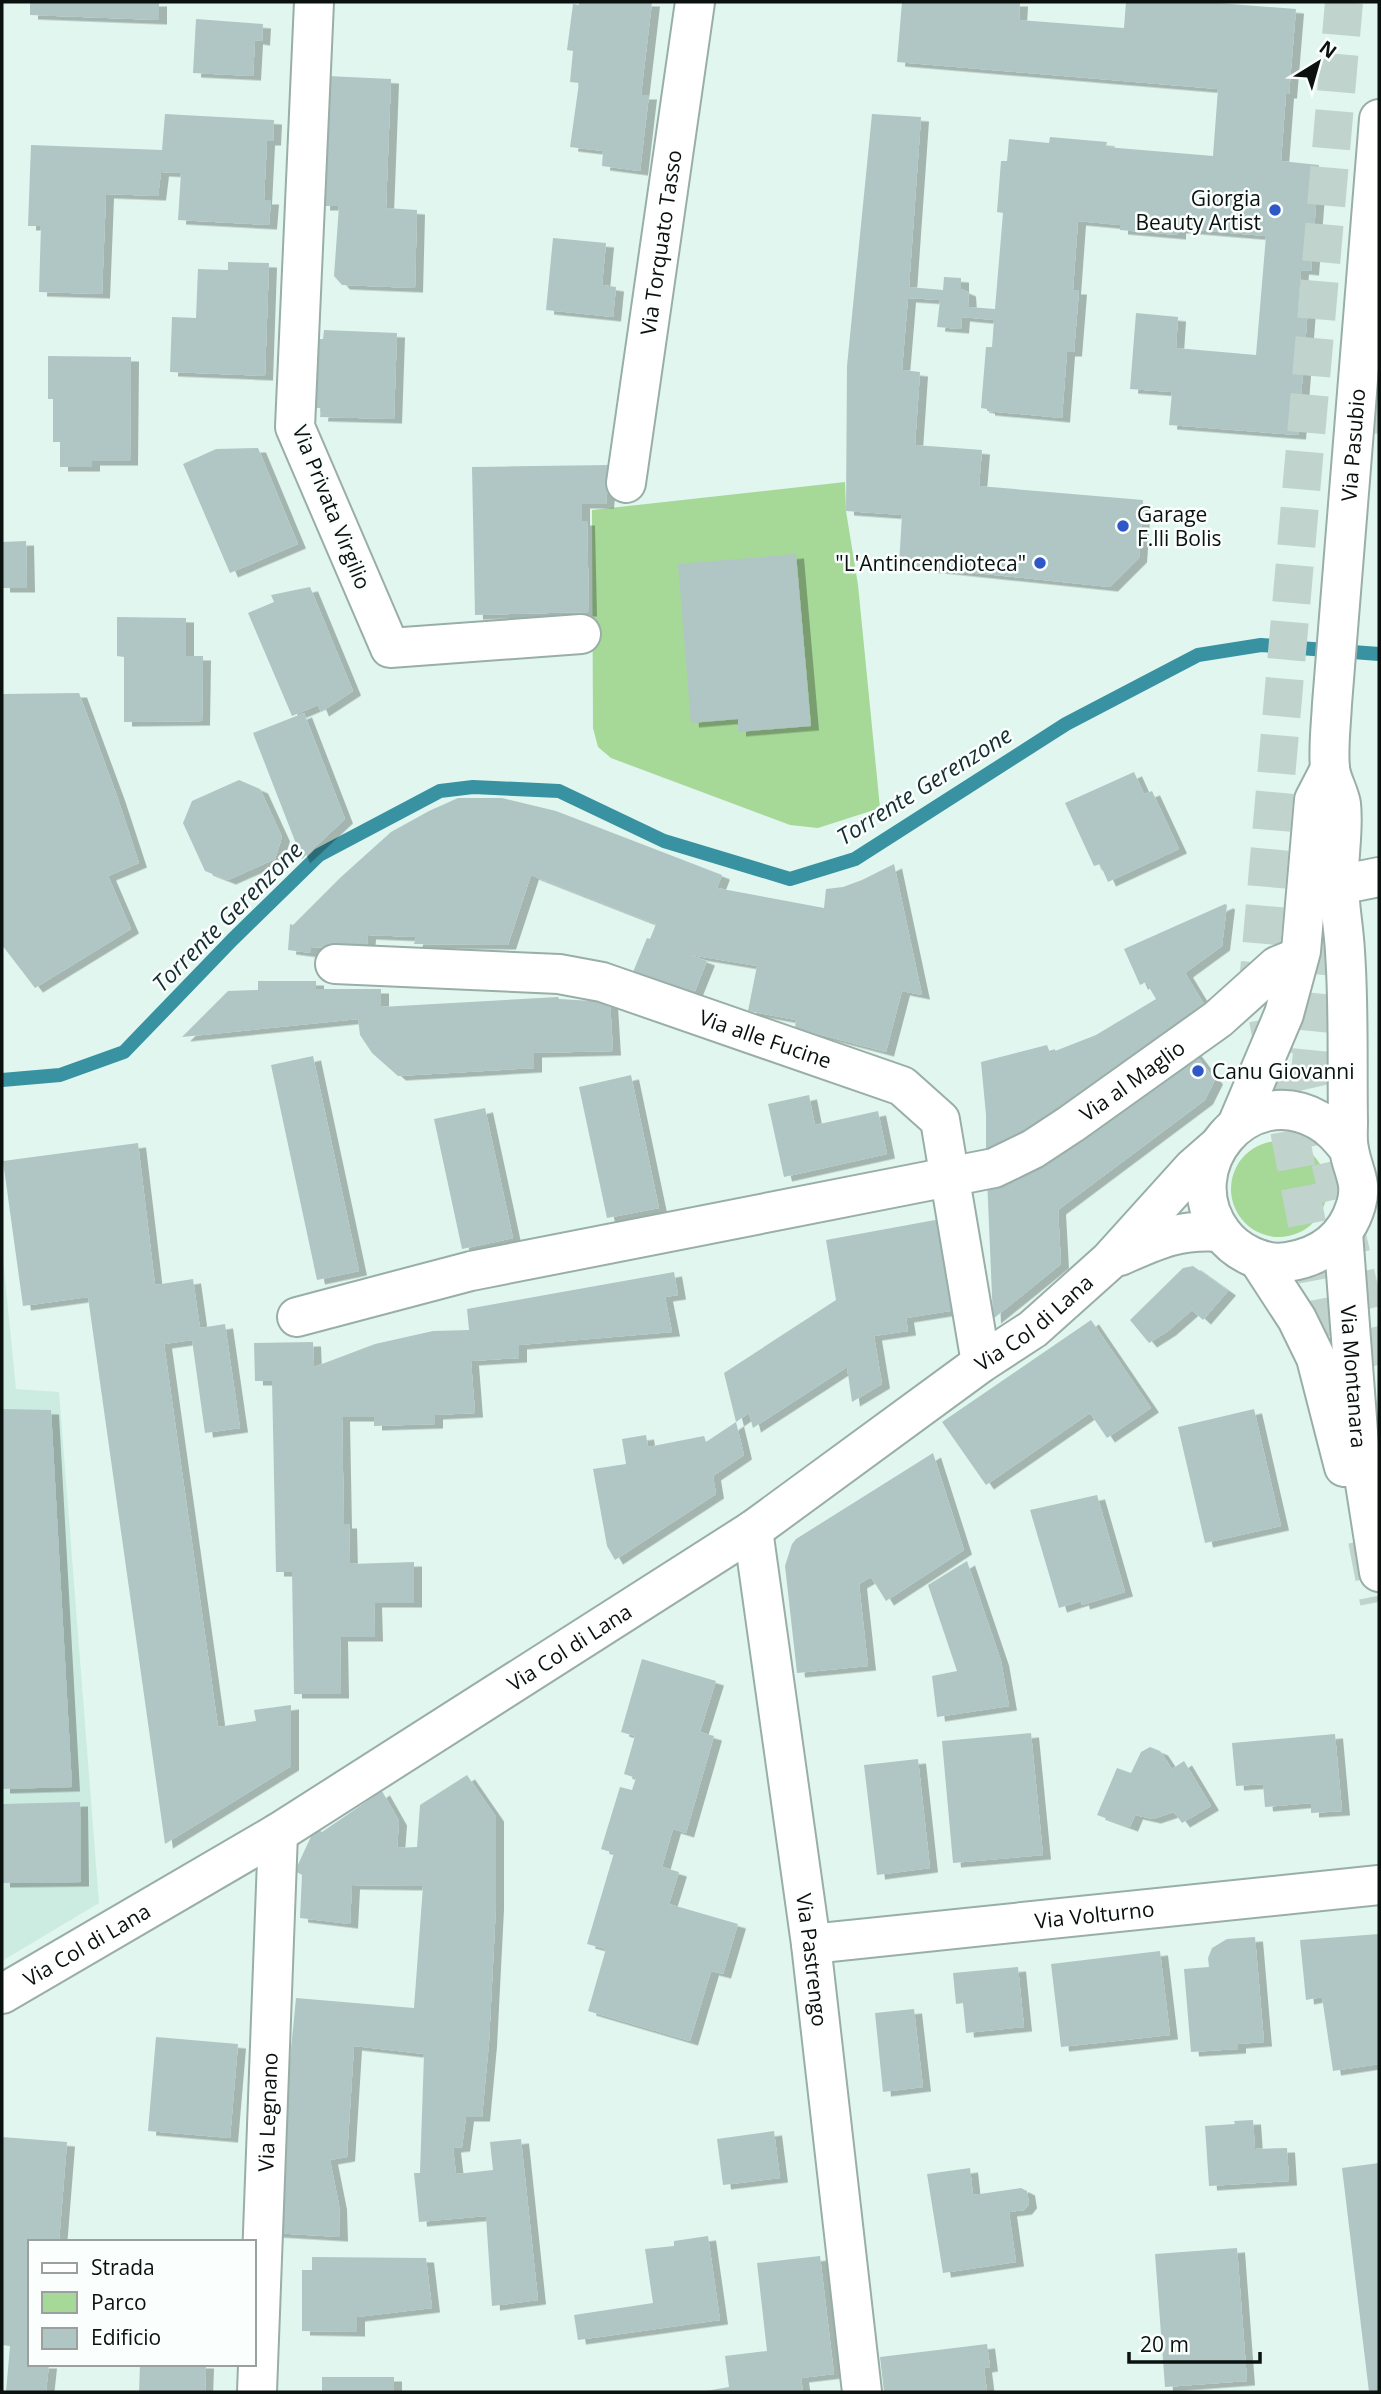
<svg xmlns="http://www.w3.org/2000/svg" width="1381" height="2394" viewBox="0 0 1381 2394" font-family="'Open Sans',sans-serif">
  <defs>
    <filter id="shadow"><feDropShadow dx="8" dy="4.5" stdDeviation="0" flood-color="#0004"/></filter>
  </defs>
  <rect width="100%" height="100%" fill="#e0f6ef"/>
  <path fill="#ccebe1" d="M2 1249 16 1389 59 1392 99 1903 2 1961Z"/>
  <path fill="#a6d898" d="M845 482 846 511 858 585 880 808 818 828 790 825 611 758 598 747 593 728 592 510Z
    M1231 1189a48 48 0 1 1 96 0a48 48 0 1 1-96 0Z"/>
  <g fill="none" stroke-linecap="round" stroke-linejoin="round">
    <path stroke="#3892a1" stroke-width="14" d="M2 1080 60 1075 124 1052 232 940 319 855 440 791 473 787 559 791 664 841 790 879 855 859 1066 724 1198 655 1261 645 1379 654"/>
  </g>
  <path fill="#b0c6c5" filter="url(#shadow)" d="M30 2H159V20L30 15Z
    M579 2H652L641 95H649L640 171 602 166 603 151 570 147 579 83 570 82 573 51 567 50 573 4 579 5Z
    M902 2H1020L1019 20 1124 28 1126 2H1206L1296 9 1289 94H1286L1281 161 1319 165 1311 271 1301 270 1298 308H1308L1298 435 1169 425 1172 392 1130 389 1136 313 1178 317 1176 348 1256 355 1266 236 1182 229H1178V235L1120 230V225L1078 221 1073 290H1079L1074 352H1067L1062 418 987 411V409L981 408 986 347H992L994 320 962 317 961 329 937 327 940 300 908 298 902 370 920 372 915 445 982 450 979 486 1143 500 1139 558 1110 587 899 565 902 515 846 511 847 366 872 114 921 117 909 287 943 290 944 277 961 278V289L968 292 969 307 995 309 1003 213 997 212 1001 161H1007L1009 139 1049 143 1050 137 1107 142 1106 147 1213 156 1218 89 897 62Z
    M196 19 263 24 262 41 255 40 253 76 193 73Z
    M327 76 391 79 386 208 417 210 415 288 342 285 334 276 339 206H322Z
    M165 114 274 120 273 141H267L264 200H271L269 225 178 220 181 173 161 172 158 196 106 194 102 294 39 292 41 226H28L31 145 162 150Z
    M553 238 606 243 602 285 616 287 613 317 546 310Z
    M228 262 269 263 265 376 170 372 172 317 196 318 198 269 228 270Z
    M324 330 397 333 394 419 320 417 321 408H312L314 339H323Z
    M48 356 131 357 130 461H92V467H60V442H53V399H48Z
    M258 448 298 544 230 573 183 464 216 449Z
    M610 465 606 504H582V521H587L589 612 475 615 472 467Z
    M26 541 27 588H2V542Z
    M796 554 811 726 738 732V719L691 723 678 564Z
    M310 587 353 691 321 712 318 705 292 716 248 613 274 602 271 595Z
    M117 617 186 618V656H203L202 721 124 722V657L117 656Z
    M79 693 117 796 139 863 108 876 131 929 35 988 2 945V694Z
    M304 713 345 819 302 859 253 733Z
    M1134 772 1144 794 1152 791 1179 849 1108 882 1100 864 1094 866 1065 803Z
    M239 780 260 789 282 837 275 859 228 880 205 871 183 823 192 801Z
    M458 798H502L556 811 722 875 717 888 824 908 826 889 843 887 862 880 894 864 922 995 902 991 886 1052 795 1028 796 1020 748 1011 757 966 691 955 707 961 693 996 633 972 647 938 650 939 656 924 531 875 508 945 414 944 416 937 368 935 367 949 311 947V953L288 950 290 924 293 925 341 877 391 832 429 811Z
    M1225 904 1227 905 1222 946 1185 973 1208 1011 986 1162V1115L981 1062 1047 1045 1050 1053 1096 1035 1156 999 1146 982 1140 985 1124 949Z
    M258 981H316V989H381V1007L558 997 559 999 610 1002 613 1051 534 1053V1068L398 1076 372 1053 360 1035 358 1019 182 1037 228 991 258 990Z
    M1190 1047 1215 1080 1205 1100 1058 1210 1061 1264 993 1319 987 1178Z
    M313 1056 359 1271 317 1280 271 1065Z
    M631 1075 659 1208 607 1218 579 1087Z
    M809 1095 815 1125 878 1111 887 1154 784 1177 768 1104Z
    M485 1108 513 1238 462 1249 434 1119Z
    M138 1143 155 1285 193 1279 200 1328 225 1324 240 1428 205 1433 192 1340 164 1344 218 1727 256 1721 254 1710 291 1705V1766L165 1844 88 1297 23 1306 3 1161Z
    M946 1218 956 1310 906 1318 908 1331 874 1336 882 1384 852 1402 847 1367 753 1428 749 1413 736 1422 744 1455 713 1476 716 1494 615 1560 607 1546 593 1469 626 1464 622 1439 646 1435 648 1447 704 1436 706 1442 736 1422 724 1373 836 1300 826 1240Z
    M1193 1266 1228 1291 1203 1320 1192 1310 1168 1331 1149 1343 1130 1320 1183 1268Z
    M674 1272 678 1295 665 1297 672 1332 519 1345V1358L471 1361 475 1413 435 1415V1424L374 1426V1417H342L344 1524H349L350 1564 414 1562V1603H374L375 1637H340L341 1694H294L292 1572H276L272 1381H255L254 1343 313 1342 314 1367 375 1344 433 1331 469 1330 467 1309Z
    M1091 1320 1151 1408 1107 1438 1090 1413 986 1485 942 1422Z
    M2 1409 51 1410 72 1787 2 1789Z
    M1254 1409 1281 1526 1205 1543 1178 1427Z
    M933 1453 964 1550 886 1601 871 1577 859 1584 868 1666 797 1673 785 1566 792 1544 796 1539Z
    M1097 1495 1125 1592 1082 1605 1081 1601 1059 1608 1030 1510Z
    M967 1561 1001 1661 1009 1706 937 1717 932 1676 957 1671 928 1585Z
    M642 1659 716 1681 700 1732 714 1736 686 1833 673 1829 662 1867 679 1872 669 1904 738 1924 723 1974 711 1971 690 2041 588 2011 606 1949 587 1944 614 1853 601 1849 620 1787 632 1790 636 1778 624 1774 635 1736 621 1732Z
    M1031 1733 1043 1855 953 1863 942 1741Z
    M1335 1734 1342 1811 1311 1813V1803L1265 1807 1263 1784 1236 1786 1232 1743Z
    M1150 1747 1160 1751 1172 1769 1184 1761 1211 1806 1182 1823 1174 1812 1153 1819 1135 1815 1130 1827 1097 1815 1117 1768 1131 1773 1141 1752Z
    M918 1759 930 1868 877 1875 864 1765Z
    M467 1775 496 1817V1905L489 2042 482 2117H466L462 2147 453 2148 456 2174 493 2170 490 2142 521 2139 538 2300 492 2306 486 2216 419 2222 414 2173H420L424 2054 354 2046 347 2157 330 2160 339 2205 340 2237 273 2233 296 1998 414 2008 423 1886 352 1885 350 1924 300 1918 302 1875 295 1871 315 1828 322 1832 382 1791 399 1821 397 1848 417 1847 420 1805Z
    M80 1802 81 1882 2 1883V1804Z
    M1379 1934V2064L1333 2071 1322 1997 1306 2000 1300 1940Z
    M1255 1937 1264 2042 1238 2044V2049L1191 2052 1184 1969 1209 1967 1208 1958 1212 1948 1227 1939Z
    M1160 1951 1170 2035 1061 2047 1051 1964Z
    M1018 1967 1024 2027 966 2033 963 2003 956 2004 953 1973Z
    M914 2009 923 2087 883 2092 875 2013Z
    M156 2037 238 2044 230 2138 148 2131Z
    M1253 2120 1255 2149 1287 2148 1289 2181 1209 2186 1205 2126 1235 2124 1234 2121Z
    M774 2131 780 2178 723 2185 717 2139Z
    M2 2137 67 2142 59 2242H30V2364H49L46 2392H6L10 2346 2 2345Z
    M1379 2163V2392H1369L1342 2168Z
    M970 2168 973 2195 1021 2188 1027 2191 1029 2204 1024 2210 1009 2212 1016 2262 943 2273 927 2174Z
    M708 2236 720 2320 578 2340 574 2315 653 2303 645 2249 674 2246V2241Z
    M1237 2248 1247 2381 1165 2387 1155 2254Z
    M820 2256 834 2374 801 2378 803 2392H700L729 2387 725 2356 767 2351 757 2263Z
    M312 2257 426 2258 432 2308 357 2317V2332L302 2331V2270H312Z
    M987 2344 990 2367 984 2368 987 2392H884L880 2357Z
    M140 2364H206L205 2392H139Z
    M322 2377H394V2392H322Z"/>
  <g fill="none" stroke-linecap="round" stroke-linejoin="round">
    <path stroke="#c0d4cd" stroke-width="38" stroke-dasharray="38 19" stroke-linecap="butt" d="M1372 433 1379 361
      M1329 880 1310 1073 1379 1376
      M1339 1392 1259 972 1344 2
      M1367 1540 1379 1602"/>
    <g stroke="#99aea7" stroke-width="42">
      <g id="street">
        <path d="M314 2 295 427 390 648 581 634"/>
        <path id="s1" d="M626 483 695 2"/>
        <path d="M1339 885 1379 877"/>
        <path id="s2" d="M335 964 559 974 602 982 902 1086 940 1120 981 1363"/>
        <path d="M1237 1125 1284 1014 1301 951 1314 800 1330 769"/>
        <path id="s3" d="M1349 1149C1340 1138 1331 1127 1318 1120 1247 1080 1174 1168 1222 1233 1236 1252 1264 1266 1287 1262 1321 1257 1346 1239 1356 1205 1363 1182 1352 1170 1349 1149 1347 1140 1348 1131 1348 1122 1347 1066 1349 1008 1345 952 1344 929 1339 906 1339 883 1338 858 1344 829 1341 804 1339 792 1331 780 1330 768 1328 748 1331 725 1332 704L1379 119"/>
        <path id="s4" d="M1343 1233 1359 1445 1379 1572"/>
        <path d="M1120 1256C1158 1239 1179 1229 1221 1232"/>
        <path d="M1258 1259 1297 1319 1316 1358 1344 1467"/>
        <path id="s5" d="M297 1317 471 1271 994 1168 1033 1149 1071 1124 1218 1019 1277 966 1299 957"/>
        <path id="s6" d="M753 1530 811 1944 862 2392"/>
        <path id="s7" d="M811 1944 1379 1885"/>
        <path id="s8" d="M2 1994 278 1833 753 1530 981 1363 1033 1329 1109 1261 1193 1168 1217 1147"/>
        <path id="s9" d="M257 2392 278 1833"/>
      </g>
    </g>
    <use href="#street" stroke="#fff" stroke-width="38"/>
  </g>
  <g fill="#3057c7" stroke="#fafffd" stroke-width="2.5">
    <circle cx="1275" cy="210" r="7"/>
    <circle cx="1123" cy="526" r="7"/>
    <circle cx="1040" cy="563" r="7"/>
    <circle cx="1198" cy="1071" r="7"/>
  </g>
  <g text-anchor="middle" dominant-baseline="central" stroke-width="5" stroke-linejoin="round" paint-order="stroke">
    <g font-size="21" fill="#0a110f" stroke="#fafffd" text-anchor="end">
      <text x="1261" y="198">Giorgia<tspan x="1261" dy="24">Beauty Artist</tspan></text>
      <text x="1137" y="514" text-anchor="start">Garage<tspan x="1137" dy="24">F.lli Bolis</tspan></text>
      <text x="1026" y="563">"L'Antincendioteca"</text>
      <text x="1212" y="1071" text-anchor="start">Canu Giovanni</text>
    </g>
    <g font-size="21" fill="#0a110f" stroke="#fafffd">
      <text stroke="none"><textPath href="#s1" startOffset="243">Via Torquato Tasso</textPath></text>
      <text stroke="none"><textPath href="#s3" startOffset="1183">Via Pasubio</textPath></text>
      <text transform="translate(332 507) rotate(68)">Via Privata Virgilio</text>
      <text stroke="none"><textPath href="#s2" startOffset="441">Via alle Fucine</textPath></text>
      <text stroke="none"><textPath href="#s5" startOffset="877">Via al Maglio</textPath></text>
      <text stroke="none"><textPath href="#s8" startOffset="1232">Via Col di Lana</textPath></text>
      <text stroke="none"><textPath href="#s4" startOffset="144">Via Montanara</textPath></text>
      <text stroke="none"><textPath href="#s8" startOffset="665">Via Col di Lana</textPath></text>
      <text stroke="none"><textPath href="#s7" startOffset="285">Via Volturno</textPath></text>
      <text stroke="none"><textPath href="#s8" startOffset="98">Via Col di Lana</textPath></text>
      <text stroke="none"><textPath href="#s6" startOffset="434">Via Pastrengo</textPath></text>
      <text stroke="none"><textPath href="#s9" startOffset="280">Via Legnano</textPath></text>
    </g>
    <g font-size="23" font-style="italic" fill="#182d32" stroke="#fafffd">
      <text transform="translate(924 785) rotate(-32)">Torrente Gerenzone</text>
      <text transform="translate(227 916) rotate(-45)">Torrente Gerenzone</text>
    </g>
  </g>
  <rect width="1381" height="2394" fill="none" stroke="#0a110f" stroke-width="7"/>
  <rect x="28" y="2240" width="228" height="126" fill="#fafffd" stroke="#9aa09e" stroke-width="2"/>
  <rect x="42" y="2263" width="35" height="10" fill="#ffffff" stroke="#9aa09e" stroke-width="2"/>
  <text x="91" y="2275" font-size="21" fill="#0a110f">Strada</text>
  <rect x="42" y="2292" width="35" height="21" fill="#a6d898" stroke="#9aa09e" stroke-width="2"/>
  <text x="91" y="2310" font-size="21" fill="#0a110f">Parco</text>
  <rect x="42" y="2328" width="35" height="21" fill="#b0c6c5" stroke="#9aa09e" stroke-width="2"/>
  <text x="91" y="2345" font-size="21" fill="#0a110f">Edificio</text>
  <g transform="translate(1318 63) rotate(37)" stroke="#fafffd" stroke-width="5" paint-order="stroke">
  <path d="M0-5L12 26L0 18L-12 26Z" fill="#0a110f"/>
  <text y="-10" font-size="19" font-weight="bold" text-anchor="middle" fill="#0a110f">N</text>
  </g>
  <path d="M1129 2352v10h131v-10" fill="none" stroke="#0a110f" stroke-width="3.5"/>
  <text x="1140" y="2352" font-size="21" fill="#0a110f" stroke="#fafffd" stroke-width="5" paint-order="stroke">20 m</text>
</svg>
